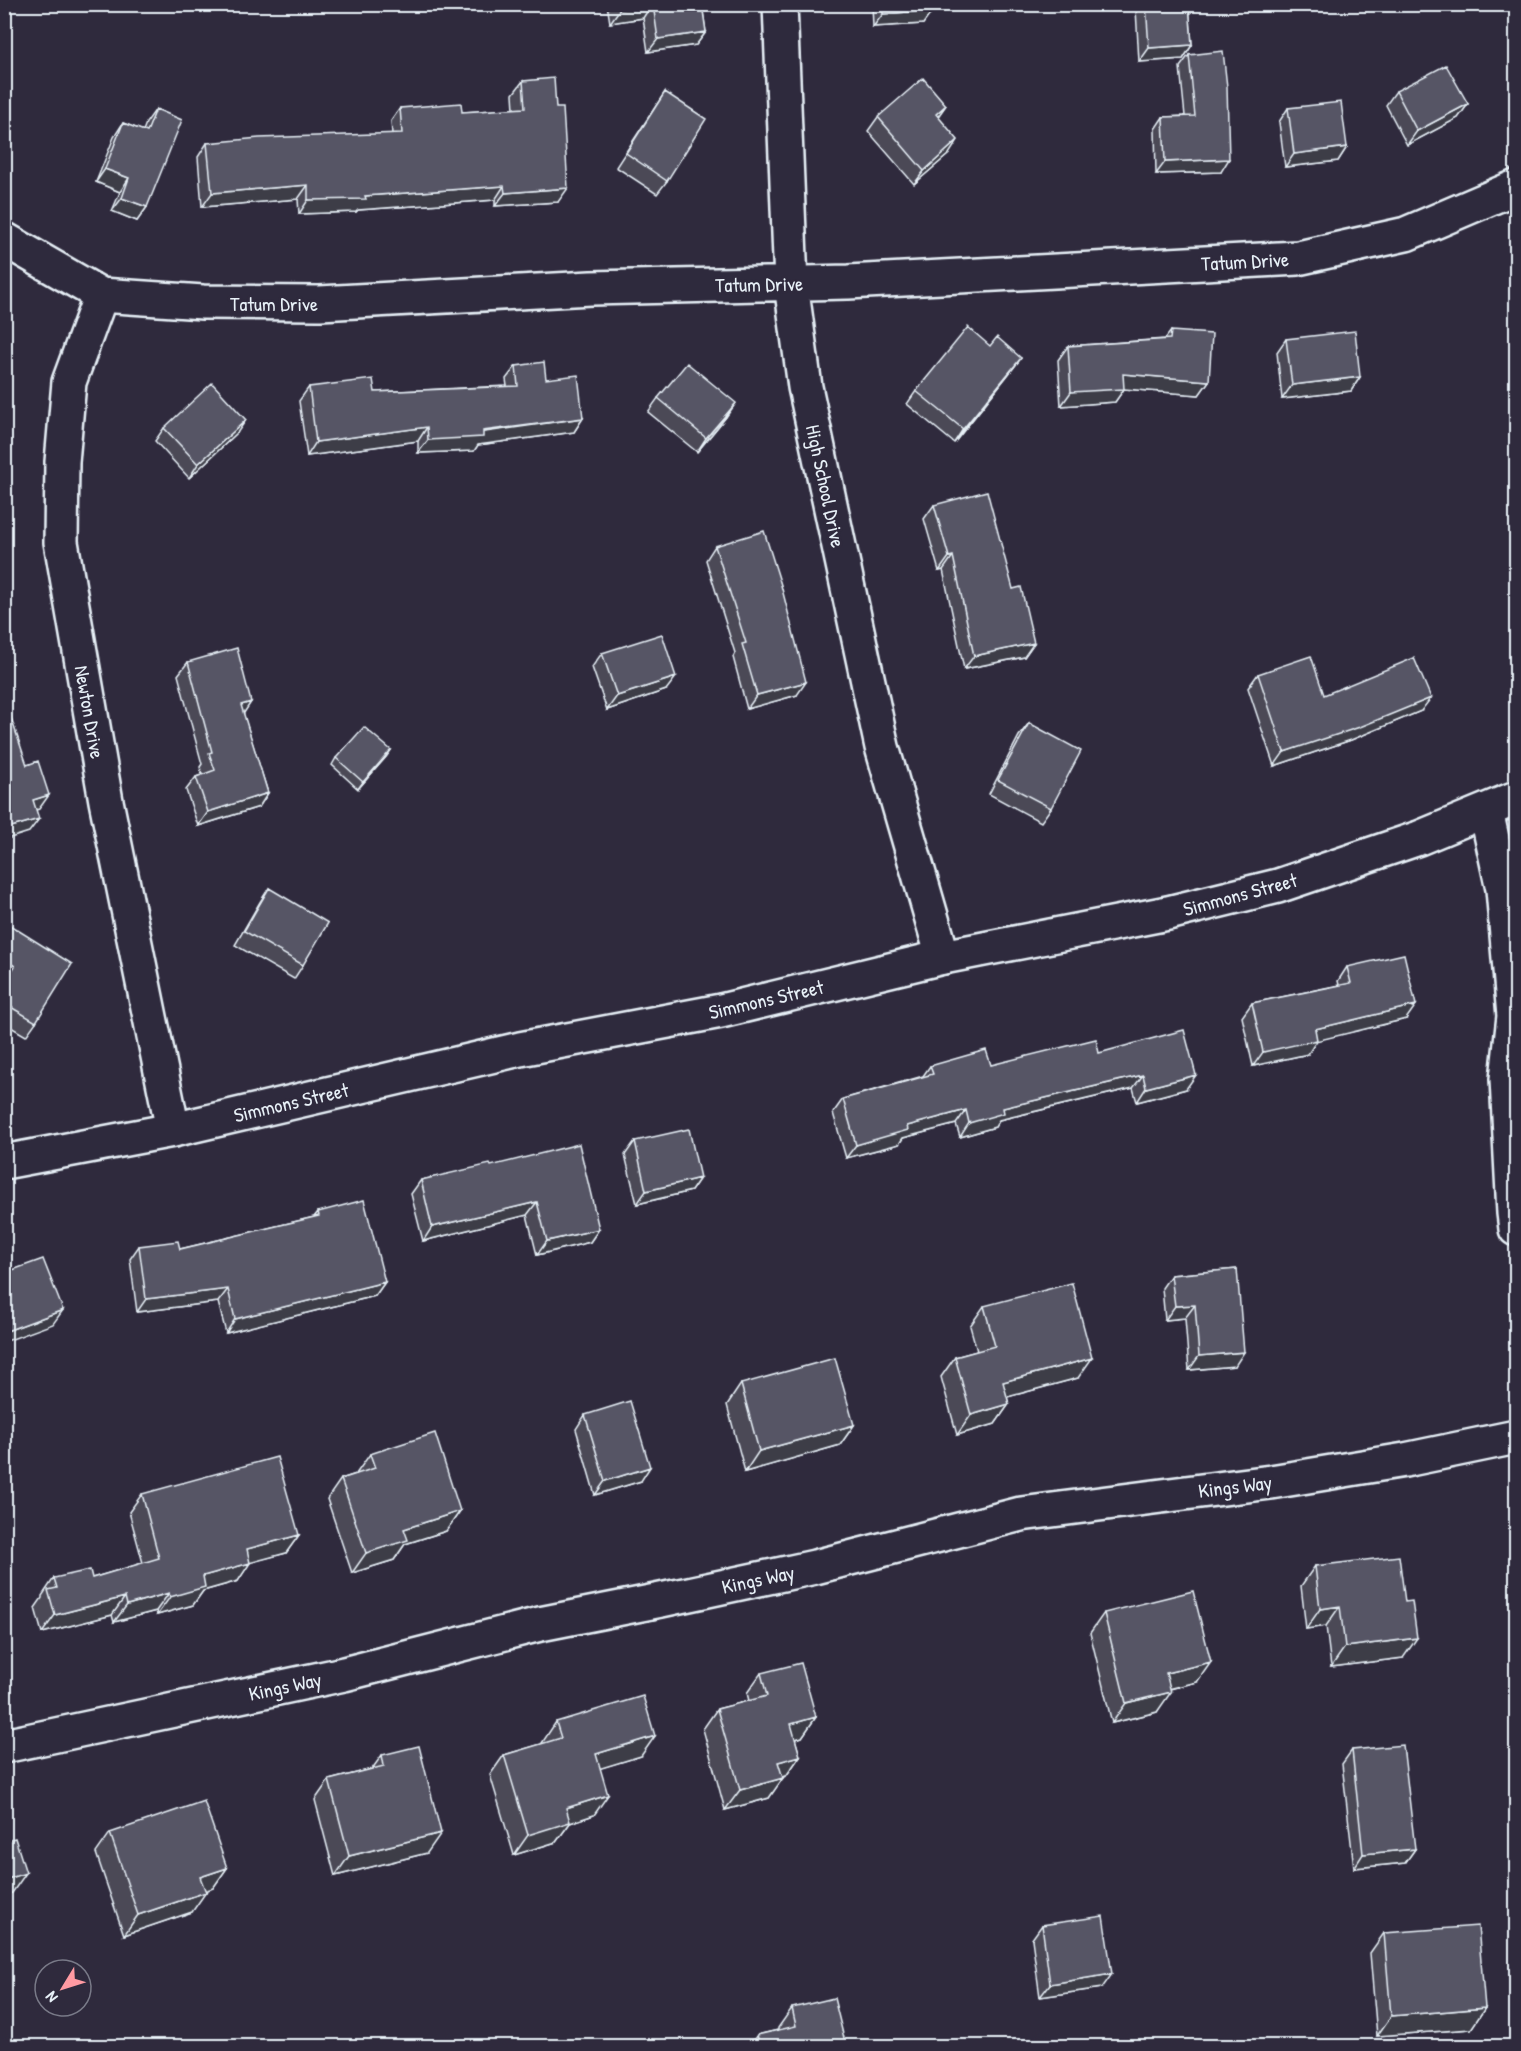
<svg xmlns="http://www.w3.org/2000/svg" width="1521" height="2051" viewBox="0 0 1521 2051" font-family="'Patrick Hand',sans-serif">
  <rect width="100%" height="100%" fill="#2f2a3d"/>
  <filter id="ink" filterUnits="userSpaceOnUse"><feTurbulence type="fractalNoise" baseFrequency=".0167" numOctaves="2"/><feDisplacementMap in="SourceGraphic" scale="12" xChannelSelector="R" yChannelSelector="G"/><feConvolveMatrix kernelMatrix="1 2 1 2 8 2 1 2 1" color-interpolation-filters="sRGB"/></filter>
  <g filter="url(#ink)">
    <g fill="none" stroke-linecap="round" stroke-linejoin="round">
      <g stroke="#e8f1f8" stroke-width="38">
        <path id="minor" d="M780 4 791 284 805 387 882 747 943 957
          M4 239 101 295 203 302 320 303 591 288 848 282 1298 258 1406 234 1516 187
          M101 295 69 382 62 462 61 542 106 801 173 1130
          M1486 811 1503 889 1514 1016 1507 1079 1514 1213 1516 1229
          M4 1746 344 1674 540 1624 661 1600 815 1567 1021 1514 1271 1482 1405 1460 1516 1437"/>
      </g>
      <g stroke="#e8f1f8" stroke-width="38">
        <path id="tertiary" d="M4 1162 173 1130 520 1049 721 1011 943 957 1168 913 1278 886 1419 838 1516 798"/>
      </g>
      <use href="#minor" stroke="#2f2a3d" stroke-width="33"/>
      <use href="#tertiary" stroke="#2f2a3d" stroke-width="33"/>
    </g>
    <path fill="#4b4957" stroke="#e8f1f8" stroke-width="1.5" d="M607 4H702L706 32 696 45 648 52 643 18 610 23Z
      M872 4H933V10L923 24 873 27Z
      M1139 4H1189L1192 45 1183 59 1139 62 1136 9Z
      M1189 55 1221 172 1156 174 1155 129 1163 117 1185 116 1180 67Z
      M523 81 558 202 495 206V200L358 210 356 212 299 214 298 199 202 207 198 157 207 143 392 134 391 121 400 108 462 112 514 109 513 94Z
      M1396 91 1468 104 1458 118 1407 145 1386 105Z
      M665 92 667 181 657 194 616 167Z
      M946 105 938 116 949 154 914 184 868 131 878 117Z
      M1288 108 1347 147 1338 161 1285 167 1279 122Z
      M156 109 147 207 137 221 112 211 120 192 96 182 114 137 123 123 143 131 146 123Z
      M1171 331 1209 381 1199 395 1124 389 1115 402 1061 406 1058 360 1068 346 1165 339Z
      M1286 339 1360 377 1351 391 1282 399 1277 352Z
      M990 346 1021 358 1011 371 954 443 907 404 916 391Z
      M516 366 546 379 583 418 574 432 478 445 474 451 418 453V441L307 456 299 401 309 387 375 392 507 386 506 379Z
      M658 398 726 417 697 452 648 412Z
      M164 428 237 433 189 478 155 441Z
      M934 505 1013 589 1034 643 1024 657 964 669 943 570 939 571 924 519Z
      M715 546 797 695 747 709 733 657 735 653 706 560Z
      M602 653 666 690 607 710 592 667Z
      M188 662 251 702 243 713 268 793 259 807 198 826 186 790 196 777 202 775 200 767 202 764 178 675Z
      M1258 674 1324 695 1421 711 1351 740 1274 766 1248 688Z
      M1029 723 1051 808 1041 822 989 794 1019 736Z
      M391 750 386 757 358 789 332 765 336 758Z
      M269 888 303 965 294 979 235 945 260 902Z
      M4 929 36 1022 26 1036 4 1023V982L6 980 4 979Z
      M1347 967 1406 1019 1317 1040 1308 1054 1253 1066 1242 1017 1252 1003 1339 985 1338 981Z
      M1099 1053 1186 1089 1137 1102 1133 1088 999 1120 995 1127 960 1137 956 1124 903 1138 899 1144 846 1158 833 1113 843 1099 923 1076 930 1066 991 1065Z
      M635 1141 700 1178 691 1191 637 1204 625 1155Z
      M491 1166 599 1229 590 1242 537 1255 527 1215 423 1241 411 1194 421 1180Z
      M318 1212 385 1282 375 1296 226 1333 218 1302 137 1312 130 1259 139 1246 180 1249 314 1217Z
      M1237 1269 1235 1366 1189 1370 1185 1318 1165 1320 1162 1288 1171 1275Z
      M984 1306 1078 1378 1007 1397 1009 1404 995 1424 957 1435 941 1377 955 1357 977 1351 970 1326Z
      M741 1384 854 1425 840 1445 745 1472 727 1405Z
      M585 1415 641 1481 595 1495 576 1429Z
      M370 1454 460 1511 446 1531 405 1544 394 1560 352 1573 327 1499 341 1479 356 1474Z
      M142 1494 299 1535 286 1553 250 1562 238 1581 203 1591 193 1605 157 1615 156 1611 114 1622 112 1615 42 1633 35 1608 42 1598V1596L54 1578H92L143 1563 129 1512Z
      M1315 1566 1403 1658 1331 1667 1326 1626 1306 1629 1301 1586Z
      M1104 1613 1197 1682 1170 1689 1157 1712 1112 1723 1090 1633Z
      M761 1673 816 1717 802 1737 795 1739 800 1756 786 1776 783 1777 769 1798 725 1810 703 1729 717 1709 749 1701 747 1693Z
      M556 1722 641 1756 600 1768 594 1815 570 1823 556 1842 514 1855 490 1775 504 1755 542 1744V1743Z
      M1352 1750 1415 1849 1405 1863 1354 1868 1342 1764Z
      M382 1755 427 1853 335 1876 315 1800 329 1780 372 1769Z
      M110 1833 227 1868 213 1888 205 1891 192 1912 124 1935 96 1853Z
      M1042 1925 1102 1988 1040 1997 1032 1939Z
      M1384 1933 1485 2008 1471 2029 1377 2036 1370 1953Z
      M792 2008 846 2046H749L757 2035 778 2030V2028Z"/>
    <path fill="#3d3c47" stroke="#e8f1f8" stroke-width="1.5" d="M649 4H652L643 18 610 23 620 9Z
      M933 10 923 24 873 27 883 14Z
      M706 32 696 45 648 52 658 39Z
      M1192 45 1183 59 1139 62 1149 48Z
      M1468 104 1458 118 1407 145 1417 131Z
      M946 105 937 118 936 114Z
      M958 140 949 154 914 184 924 171Z
      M1347 147 1338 161 1285 167 1294 154Z
      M1229 159 1221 172 1156 174 1165 162Z
      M105 169 129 178 120 192 96 182Z
      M308 185 298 199 202 207 212 193Z
      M504 186 495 200 358 210 356 212 299 214 308 200Z
      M568 188 558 202 495 206 505 193Z
      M122 198 147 207 137 221 112 211Z
      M1021 358 1011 371 954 443 963 429Z
      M1123 374 1209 381 1199 395 1124 389 1115 402 1061 406 1071 392Z
      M1360 377 1351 391 1282 399 1292 385Z
      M736 403 726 417 697 452 706 438Z
      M583 418 574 432 478 445 474 451 418 453 428 440Z
      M246 420 237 433 189 478 198 464Z
      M427 427 418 441 307 456 316 442Z
      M953 556 943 570 939 571 949 557Z
      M1034 643 1024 657 964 669 974 656Z
      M676 677 666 690 607 710 617 696Z
      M806 682 797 695 747 709 757 695Z
      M1431 698 1421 711 1351 740 1274 766 1284 752Z
      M251 702 242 716 241 705Z
      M391 750 386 757 358 789 363 782Z
      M268 793 259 807 198 826 208 812Z
      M49 795 39 809 23 814 33 800Z
      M39 819 29 832 4 840V829Z
      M1416 1005 1406 1019 1316 1041 1317 1040 1308 1054 1253 1066 1263 1052 1315 1029Z
      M1143 1075 1133 1088 999 1120 995 1127 960 1137 969 1123 1003 1108Z
      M1196 1075 1186 1089 1137 1102 1146 1088Z
      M966 1110 956 1124 903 1138 899 1144 846 1158 856 1145 907 1126Z
      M700 1178 691 1191 637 1204 646 1191Z
      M537 1202 527 1215 423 1241 432 1227Z
      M599 1229 590 1242 537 1255 547 1241Z
      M385 1282 375 1296 226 1333 235 1319Z
      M228 1289 218 1302 137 1312 146 1299Z
      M1195 1305 1185 1318 1165 1320 1175 1306Z
      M63 1310 53 1324 4 1342V1332Z
      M1244 1352 1235 1366 1189 1370 1199 1356Z
      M1092 1358 1078 1378 989 1402 1003 1382Z
      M1009 1404 995 1424 957 1435 971 1415Z
      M854 1425 840 1445 745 1472 759 1451Z
      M650 1467 641 1481 595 1495 605 1481Z
      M460 1511 446 1531 405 1544 394 1560 352 1573 366 1553 404 1529Z
      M299 1535 286 1553 234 1567 247 1549Z
      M250 1563 238 1581 203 1591 193 1605 157 1615 170 1597 203 1576Z
      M169 1593 156 1611 114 1622 127 1605Z
      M125 1597 112 1615 42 1633 55 1615Z
      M1340 1606 1326 1626 1306 1629 1320 1609Z
      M1417 1638 1403 1658 1331 1667 1345 1647Z
      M1211 1662 1197 1682 1152 1693 1166 1673Z
      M1171 1692 1157 1712 1112 1723 1126 1703Z
      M816 1717 802 1737 777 1744 791 1724Z
      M655 1736 641 1756 582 1774 596 1754Z
      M800 1756 786 1776 764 1782 778 1762Z
      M783 1778 769 1798 725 1810 740 1790Z
      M608 1795 594 1815 570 1823 556 1842 514 1855 528 1835 566 1808Z
      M441 1833 427 1853 335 1876 349 1856Z
      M1415 1849 1405 1863 1354 1868 1363 1854Z
      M227 1868 213 1888 186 1897 200 1877Z
      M26 1873 12 1893 4 1895V1880Z
      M206 1892 192 1912 124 1935 138 1915Z
      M1112 1974 1102 1988 1040 1997 1050 1984Z
      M1485 2008 1471 2029 1377 2036 1391 2016Z"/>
    <path fill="#575565" stroke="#e8f1f8" stroke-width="1.5" d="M619 4H649L620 9Z
      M653 4H702L706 32 658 39Z
      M882 4H933V10L883 14Z
      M1146 4H1189L1192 45 1149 48Z
      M1223 51 1227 87 1229 159 1165 162 1163 117 1195 116 1189 55Z
      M1446 65 1468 104 1417 131 1396 91Z
      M554 78 556 108H563L568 188 505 193 504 186 365 196 366 199 308 200V185L212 193 207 143 259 138 402 133 400 108 461 103 462 112 525 108 523 81Z
      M923 78 946 105 936 114 958 140 924 171 878 117Z
      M665 92 706 119 667 181 626 153Z
      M1341 102 1347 147 1294 154 1288 108Z
      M156 109 182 120 147 207 122 198 129 178 105 169 123 123 147 132Z
      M968 327 990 346 997 337 1021 358 963 429 916 391Z
      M1171 331 1212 334 1209 381 1123 374 1124 389 1071 392 1068 346 1170 339Z
      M1355 331 1360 377 1292 385 1286 339Z
      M544 362 546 379 578 375 583 418 483 431V437L428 440 427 427 316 442 309 387 373 379 375 392 518 386 516 366Z
      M687 363 736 403 706 438 658 398Z
      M212 383 246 420 198 464 164 428Z
      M987 491 1013 589 1021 587 1034 643 974 656 953 556 949 557 934 505Z
      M764 531 781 585 806 682 757 695 742 644 746 643 715 546Z
      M662 634 676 677 617 696 602 653Z
      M237 648 251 702 241 705 268 793 208 812 196 777 215 770 209 753 212 752 188 662Z
      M1311 656 1324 695 1414 658 1431 698 1360 727 1284 752 1258 674Z
      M4 697 27 765 38 761 49 795 33 800 39 819 4 829Z
      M1029 723 1081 751 1051 808 998 780Z
      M364 727 391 750 363 782 336 758Z
      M269 888 328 923 303 965 244 931Z
      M8 924 72 964 36 1022 4 1003V983L15 966 4 959V929Z
      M1404 954 1416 1005 1315 1029 1317 1040 1263 1052 1252 1003 1351 983 1347 967Z
      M1184 1030 1196 1075 1146 1088 1143 1075 1003 1108 1004 1113 969 1123 966 1110 907 1126 908 1130 856 1145 843 1099 933 1074 930 1066 986 1050 991 1065 1096 1039 1099 1053Z
      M689 1129 700 1178 646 1191 635 1141Z
      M579 1144 599 1229 547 1241 537 1202 432 1227 421 1180 490 1164 491 1166Z
      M364 1200 385 1282 235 1319 228 1289 146 1299 139 1246 178 1241 180 1249 319 1216 318 1212Z
      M43 1259 63 1310 4 1332V1273Z
      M1237 1269 1244 1352 1199 1356 1195 1305 1175 1306 1171 1275Z
      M1072 1283 1092 1358 1003 1382 1009 1404 971 1415 955 1357 995 1346 984 1306Z
      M835 1358 854 1425 759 1451 741 1384Z
      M630 1401 650 1467 605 1481 585 1415Z
      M435 1433 460 1511 404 1529 408 1540 366 1553 341 1479 375 1468 370 1454Z
      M277 1457 299 1535 247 1549 250 1563 203 1576 205 1587 170 1597 169 1593 127 1605 125 1597 55 1615 48 1590 57 1588 54 1578 90 1570 92 1578 159 1558 142 1494Z
      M1399 1556 1405 1602 1412 1601 1417 1638 1345 1647 1340 1606 1320 1609 1315 1566Z
      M1193 1591 1211 1662 1166 1673 1171 1692 1126 1703 1104 1613Z
      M801 1663 816 1717 791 1724 800 1756 778 1762 783 1778 740 1790 717 1709 767 1696 761 1673Z
      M643 1696 655 1736 596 1754 608 1795 566 1808 570 1822 528 1835 504 1755 561 1738 556 1722Z
      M1403 1745 1415 1849 1363 1854 1352 1750Z
      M419 1746 441 1833 349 1856 329 1780 384 1766 382 1755Z
      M204 1801 227 1868 200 1877 206 1892 138 1915 110 1833Z
      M15 1838 26 1873 4 1880V1841Z
      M1103 1916 1112 1974 1050 1984 1042 1925Z
      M1478 1926 1485 2008 1391 2016 1384 1933Z
      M834 1998 846 2046H760L757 2035 796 2026 792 2008Z"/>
  </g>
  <g text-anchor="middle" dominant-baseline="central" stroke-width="5" stroke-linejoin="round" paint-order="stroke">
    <g font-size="20" fill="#e8f1f8" stroke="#2f2a3d">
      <text transform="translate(1245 261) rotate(-3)">Tatum Drive</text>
      <text transform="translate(759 284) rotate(-1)">Tatum Drive</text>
      <text x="274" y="303">Tatum Drive</text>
      <text transform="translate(826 486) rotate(78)">High School Drive</text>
      <text transform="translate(90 712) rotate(80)">Newton Drive</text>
      <text transform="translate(1240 894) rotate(-15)">Simmons Street</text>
      <text transform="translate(766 999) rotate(-13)">Simmons Street</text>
      <text transform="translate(291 1102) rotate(-13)">Simmons Street</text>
      <text transform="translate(1235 1486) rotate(-7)">Kings Way</text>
      <text transform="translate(758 1579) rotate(-12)">Kings Way</text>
      <text transform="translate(285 1686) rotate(-12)">Kings Way</text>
    </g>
  </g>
  <rect width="1521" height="2051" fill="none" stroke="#2f2a3d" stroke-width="24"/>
  <rect x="12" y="12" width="1497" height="2027" fill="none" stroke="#e8f1f8" stroke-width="2" filter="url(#ink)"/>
  <g transform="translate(63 1988) rotate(232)"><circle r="28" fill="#2f2a3d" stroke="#797a88" stroke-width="1.5"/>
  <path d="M0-4.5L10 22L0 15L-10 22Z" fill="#ff9aa2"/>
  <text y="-9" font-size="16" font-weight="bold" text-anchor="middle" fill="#e8f1f8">N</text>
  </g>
</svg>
